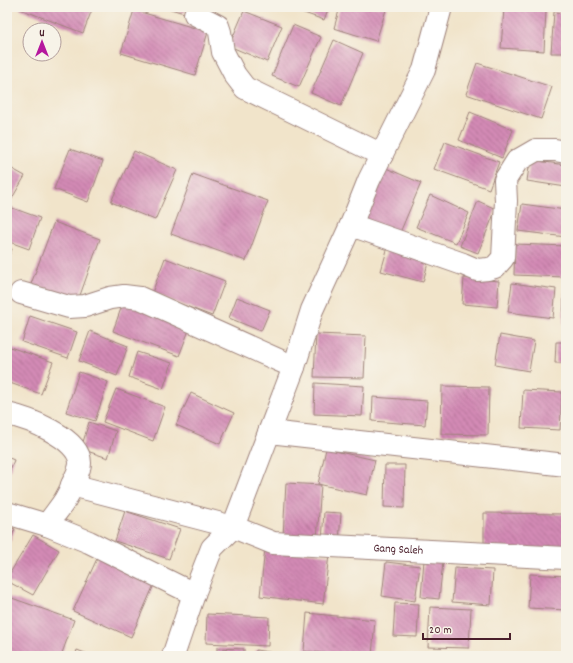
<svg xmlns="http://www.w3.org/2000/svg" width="573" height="663" viewBox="0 0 573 663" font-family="Dekko,sans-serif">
  <defs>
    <pattern id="building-back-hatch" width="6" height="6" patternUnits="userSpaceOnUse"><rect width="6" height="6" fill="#d38ab5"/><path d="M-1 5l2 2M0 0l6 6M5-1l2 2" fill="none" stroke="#ad7093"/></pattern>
  </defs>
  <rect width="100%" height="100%" fill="#f7f3e8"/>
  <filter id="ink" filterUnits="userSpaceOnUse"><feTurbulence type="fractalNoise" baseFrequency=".025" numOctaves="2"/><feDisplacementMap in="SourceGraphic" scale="8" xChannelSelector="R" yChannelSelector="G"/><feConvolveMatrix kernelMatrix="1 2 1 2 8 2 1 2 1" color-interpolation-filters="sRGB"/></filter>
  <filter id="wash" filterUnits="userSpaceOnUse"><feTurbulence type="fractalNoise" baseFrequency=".012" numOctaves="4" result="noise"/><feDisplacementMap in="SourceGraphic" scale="16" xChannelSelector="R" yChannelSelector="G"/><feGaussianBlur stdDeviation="0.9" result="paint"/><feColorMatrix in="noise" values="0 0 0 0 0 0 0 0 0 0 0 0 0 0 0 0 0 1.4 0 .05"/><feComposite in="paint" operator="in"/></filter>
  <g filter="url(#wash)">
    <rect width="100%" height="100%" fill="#f1e4ca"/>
    <g id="blocks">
      <path fill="url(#building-back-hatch)" d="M20 7H93L83 33 20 9Z
        M164 7H186L184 13Z
        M287 7H329L324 20Z
        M340 7H387L376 41 334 28Z
        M504 8 546 11 544 51 501 48Z
        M134 10 208 32 195 75 121 53Z
        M244 11 282 26 267 62 229 46Z
        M554 12 566 13V53H551Z
        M293 25 321 37 299 87 272 76Z
        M334 40 363 53 341 106 311 93Z
        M477 63 552 87 541 119 466 94Z
        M470 112 513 130 502 158 459 140Z
        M445 142 499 162 489 189 434 169Z
        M70 149 103 161 88 202 54 189Z
        M134 151 177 170 155 220 111 202Z
        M530 160 566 165V187L527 181Z
        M7 166 25 176 11 200 7 198Z
        M386 168 421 183 399 235 364 221Z
        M193 174 268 201 246 261 171 234Z
        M430 195 469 213 456 243 416 227Z
        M478 201 496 209 478 253 460 246Z
        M522 204 566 210V237L518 231Z
        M7 206 40 218 29 249 7 241Z
        M54 222 100 239 78 301 31 284Z
        M389 243 430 255 423 282 381 271Z
        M515 244 566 246 565 277 514 275Z
        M7 247 12 249 7 260Z
        M165 258 225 281 212 316 152 293Z
        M464 278 499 281 497 307 462 304Z
        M512 283 556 289 553 318 508 312Z
        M564 292H566V324L563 323Z
        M237 297 270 310 261 331 229 318Z
        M124 300 191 325 179 356 113 331Z
        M30 316 77 332 68 358 22 342Z
        M90 331 128 346 117 376 79 361Z
        M316 334 366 336 364 378 314 377Z
        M500 335 534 341 529 371 495 365Z
        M556 342H566V363H555Z
        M7 346 53 362 41 394 7 382Z
        M137 352 172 363 163 389 129 377Z
        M79 372 108 382 95 421 66 412Z
        M315 383 364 386 362 416 314 414Z
        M442 386 489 387 488 435 441 434Z
        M116 389 165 407 153 441 103 422Z
        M523 390 562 392 560 430 521 428Z
        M191 393 234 413 220 444 176 425Z
        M373 397 427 401 425 425 372 421Z
        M565 411H566V434H563Z
        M89 422 116 431 108 458 81 449Z
        M326 449 375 460 367 495 318 484Z
        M7 457 14 460 7 478Z
        M385 465H405L404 508 384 507Z
        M286 483 321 485 317 539 283 537Z
        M125 511 180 529 169 559 115 541Z
        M324 512 341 513 339 542 322 541Z
        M484 513 566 514V549H484Z
        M7 526 15 529 7 548Z
        M33 535 59 550 33 595 7 581V578Z
        M265 548 329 555 323 604 260 596Z
        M100 552 157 578 131 637 73 611Z
        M424 560 443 562 439 599 421 597Z
        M386 562 420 566 415 601 382 596Z
        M455 568 493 570 491 605 452 602Z
        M530 574 566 576V610L528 608Z
        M9 597 74 620 61 656H7V602Z
        M395 603 419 604 417 637 393 636Z
        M430 607 471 609 469 648 428 647Z
        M307 613 375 620 372 656H350L304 651Z
        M207 614 269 617 268 646 206 643Z
        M217 648 244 649V656H217Z
        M77 650 93 656H75Z
        M256 650 287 655V656H255Z"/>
    </g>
  </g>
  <g filter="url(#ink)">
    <use href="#blocks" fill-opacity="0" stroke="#9e827a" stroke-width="1"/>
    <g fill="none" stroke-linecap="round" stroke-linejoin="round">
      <g stroke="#9e827a" stroke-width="24">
        <g id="street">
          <path d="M195 14 218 26 220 32 223 52 235 75 245 88 382 155"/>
          <path d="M351 225 463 264 477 270 488 269 495 267 503 258 506 201 505 180 517 161 536 150H555L566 152"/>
          <path d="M21 293 69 307 85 306 110 298 124 296 140 298 294 367"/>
          <path d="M7 414C27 418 80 438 80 463 80 470 76 476 73 483 71 489 68 495 65 500 60 508 53 516 47 525"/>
          <path d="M269 432 566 465"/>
          <path id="s1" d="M72 485 233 527 273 543 566 558"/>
          <path d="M7 513 47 525 89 542 194 594"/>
        </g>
      </g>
      <g stroke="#9e827a" stroke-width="24">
        <path id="secondary" d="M173 656 194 594 212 548 233 527 294 367 312 310 351 225 369 180 424 70 441 7"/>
      </g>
      <use href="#street" stroke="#fff" stroke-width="22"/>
      <use href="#secondary" stroke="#fff" stroke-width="22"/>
    </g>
  </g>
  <g text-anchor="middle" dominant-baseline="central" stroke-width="3" stroke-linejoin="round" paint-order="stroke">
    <g font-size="12" fill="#4a1f2b" stroke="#f7f3e8">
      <text stroke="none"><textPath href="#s1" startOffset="335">Gang Saleh</textPath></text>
    </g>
  </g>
  <rect width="573" height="663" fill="none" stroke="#f7f3e8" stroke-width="24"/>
  <g transform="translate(42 42)"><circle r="19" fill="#f7f3e8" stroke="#b29e9c"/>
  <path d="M0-3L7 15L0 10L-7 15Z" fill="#b5179e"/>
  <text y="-6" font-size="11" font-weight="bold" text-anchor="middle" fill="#4a1f2b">U</text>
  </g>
  <path d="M423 633v6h87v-6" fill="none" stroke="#4a1f2b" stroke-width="2"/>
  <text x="429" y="633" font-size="12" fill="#4a1f2b" stroke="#f7f3e8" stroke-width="3" paint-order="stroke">20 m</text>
</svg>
